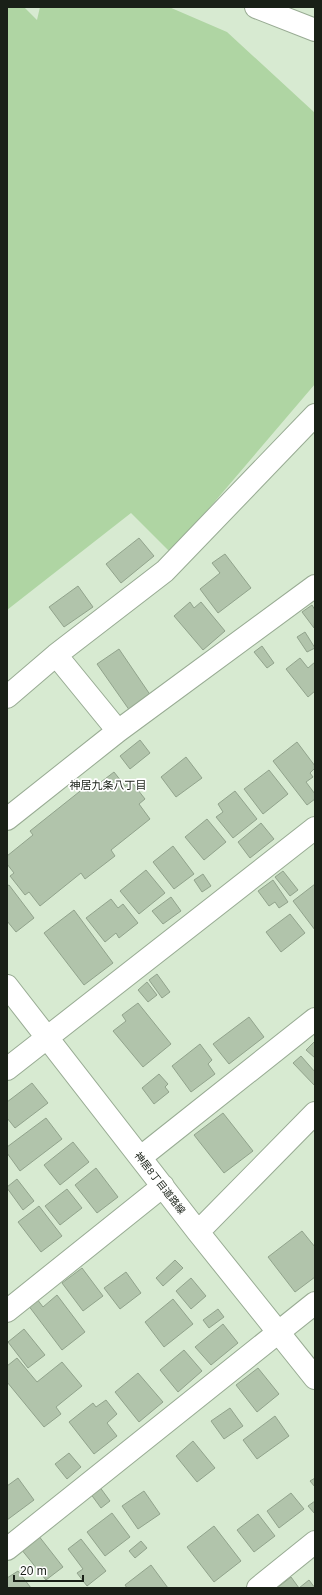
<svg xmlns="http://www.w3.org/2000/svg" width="322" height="1595" viewBox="0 0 322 1595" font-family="Arial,'Noto Sans JP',sans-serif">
  <rect width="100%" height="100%" fill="#d7ead1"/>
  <path fill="#afd5a3" d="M7 7H24L37 20 40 7H169L227 32 315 113V384L171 553 131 513 7 610Z"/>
  <path fill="#b1c4ab" stroke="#91a38c" d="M139 538 154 556 121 583 106 564Z
    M225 554 251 588 218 613 200 589 220 573 212 563Z
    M78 586 93 607 64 627 49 607Z
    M190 602 194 608 201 602 225 631 203 650 174 616Z
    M312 605 315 610 314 628 302 612Z
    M305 632 315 648 307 652 297 637Z
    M262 646 274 663 267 668 254 652Z
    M119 649 151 696 130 711 97 664Z
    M300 658 308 668 315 662V691L308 697 286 669Z
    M140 740 150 753 130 769 120 756Z
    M297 742 315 766V768L310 773 313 777 306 782 315 794V799L307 805 273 761Z
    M186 757 202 778 176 797 161 777Z
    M269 770 288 794 263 814 244 789Z
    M114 772 125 786 131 781 145 799 139 804 150 819 111 850 115 856 85 879 81 873 40 906 29 892 25 895 10 876 14 873 7 864V856L33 835 30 831 84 788 88 792Z
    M235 791 257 819 233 838 216 817 223 812 218 804Z
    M207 819 226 842 204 860 185 837Z
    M261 823 274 839 250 858 238 842Z
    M173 846 194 874 174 889 153 862Z
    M146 870 165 893 139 914 120 891Z
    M283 871 298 890 290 896 275 877Z
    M203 874 211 886 202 892 194 880Z
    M273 880 288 902 279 908 275 902 269 906 258 891Z
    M315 884V930L293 901Z
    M9 885 34 918 16 932 7 921V886Z
    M171 897 181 911 163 924 152 911Z
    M111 899 118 908 123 904 138 923 119 938 116 933 105 942 86 918Z
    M74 910 113 963 84 985 44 933Z
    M290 914 305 933 281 952 266 932Z
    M157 974 170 992 162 998 149 980Z
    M147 982 157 995 148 1002 138 990Z
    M138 1003 171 1044 143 1067 113 1031 126 1021 122 1015Z
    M249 1017 264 1037 229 1064 213 1044Z
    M315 1041V1058L306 1050Z
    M200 1044 212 1060 208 1064 215 1074 191 1092 172 1066Z
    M301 1056 315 1072V1086L293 1063Z
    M159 1074 168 1084 165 1087 169 1092 154 1104 142 1088Z
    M32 1083 48 1103 15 1128 7 1118V1102Z
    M223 1113 253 1151 224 1173 194 1135Z
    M46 1118 62 1139 20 1171 7 1153V1147Z
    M73 1142 89 1162 60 1185 44 1165Z
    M96 1168 118 1197 97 1213 75 1185Z
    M17 1179 34 1201 23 1210 7 1188V1187Z
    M67 1189 82 1208 60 1225 45 1206Z
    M39 1206 62 1236 41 1252 18 1222Z
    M302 1231 315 1247V1277L295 1292 268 1257Z
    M175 1260 183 1268 163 1286 156 1278Z
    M82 1268 103 1296 83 1311 62 1283Z
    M126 1272 141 1293 120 1309 104 1288Z
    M191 1278 206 1296 191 1309 176 1291Z
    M57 1295 85 1332 62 1350 28 1305 37 1299 43 1307Z
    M173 1299 193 1324 164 1347 145 1322Z
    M218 1309 224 1317 209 1328 203 1320Z
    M223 1324 238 1343 211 1365 195 1347Z
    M24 1329 45 1355 28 1368 8 1342Z
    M184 1350 202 1371 178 1392 160 1370Z
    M17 1358 37 1382 62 1362 82 1386 56 1407 61 1414 44 1427 7 1382V1366Z
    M258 1368 279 1394 257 1412 236 1385Z
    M138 1373 163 1402 139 1422 115 1392Z
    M106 1400 117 1414 107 1423 117 1436 94 1454 69 1422 93 1403 96 1407Z
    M230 1408 243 1426 224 1439 211 1421Z
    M275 1416 289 1436 257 1459 243 1440Z
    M193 1441 215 1468 197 1482 176 1456Z
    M69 1453 81 1467 67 1479 55 1464Z
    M18 1478 34 1500 7 1520V1486Z
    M315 1478V1487L310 1481Z
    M99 1486 110 1501 101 1508 90 1493Z
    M144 1491 160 1514 138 1529 122 1506Z
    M291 1493 304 1509 279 1528 267 1511Z
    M315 1501V1514L308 1506Z
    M112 1513 130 1537 105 1556 87 1532Z
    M258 1514 275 1536 254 1552 237 1530Z
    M214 1526 241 1561 214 1582 187 1547Z
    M38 1535 63 1567 46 1580 21 1549Z
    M81 1539 106 1571 87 1586 77 1573 83 1569 68 1549Z
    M141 1541 147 1548 135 1558 129 1551Z
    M151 1565 168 1588H127L125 1585Z
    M18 1571 31 1588H7V1578Z
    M291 1577 299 1588 309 1580 315 1588H277Z"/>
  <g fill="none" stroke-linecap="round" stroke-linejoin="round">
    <g stroke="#98ab93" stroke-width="24">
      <path id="minor" d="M256 7 315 30
        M56 655 118 731
        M7 697 56 655 165 571 315 415
        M7 819 118 731 315 586
        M7 986 198 1232 315 1378
        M7 1069 315 828
        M141 1157 315 1019
        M198 1232 315 1113
        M7 1311 163 1186
        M7 1549 315 1303
        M258 1588 315 1542"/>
    </g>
    <use href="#minor" stroke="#fff" stroke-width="22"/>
  </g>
  <g text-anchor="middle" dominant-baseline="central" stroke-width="3.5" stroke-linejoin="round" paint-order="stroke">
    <g font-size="10" fill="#192017" stroke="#fff">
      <text transform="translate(160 1183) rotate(52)">神居8丁目道路線</text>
    </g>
    <g font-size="11" fill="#192017" stroke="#fff">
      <text x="108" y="785">神居九条八丁目</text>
    </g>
  </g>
  <rect width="322" height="1595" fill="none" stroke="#192017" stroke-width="16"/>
  <path d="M14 1575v6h69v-6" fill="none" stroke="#192017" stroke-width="2"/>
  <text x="20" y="1575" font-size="12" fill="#192017" stroke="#ffffff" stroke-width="3" paint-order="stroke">20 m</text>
</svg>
